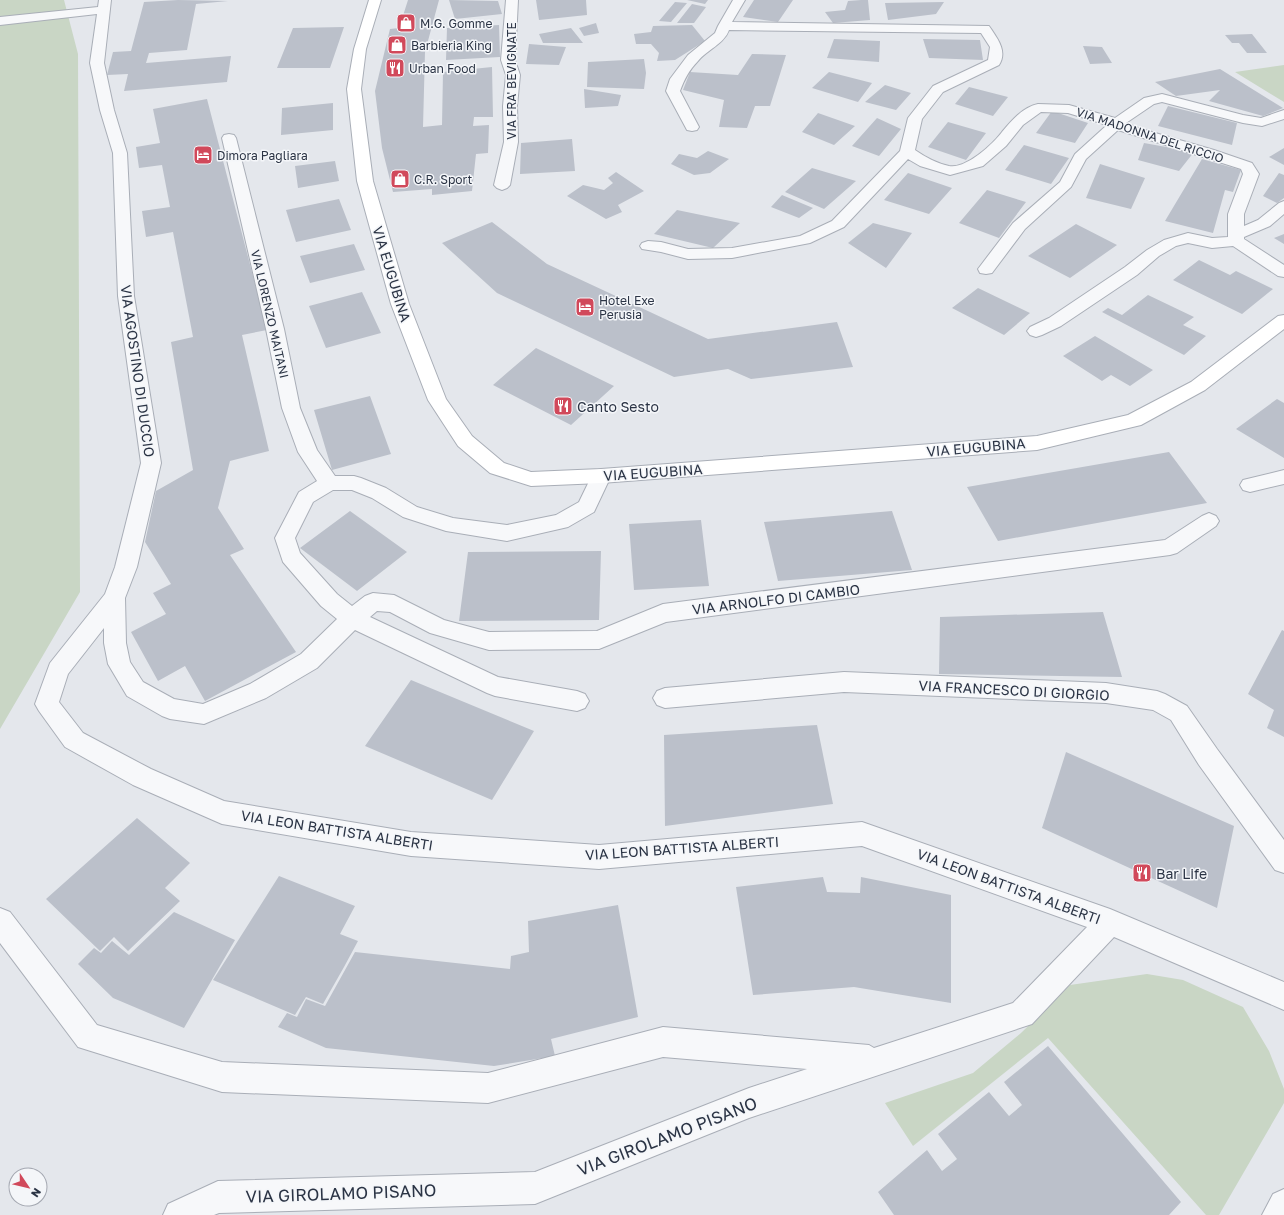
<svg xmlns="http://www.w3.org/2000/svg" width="1284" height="1215" viewBox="0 0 1284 1215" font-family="'Golos Text',sans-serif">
  <rect width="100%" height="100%" fill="#e4e7ec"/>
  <path fill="#c9d6c5" d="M0 0H64L78 54 80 592 0 729Z
    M1284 65V102L1235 72Z
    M1147 974 1183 980 1243 1007 1269 1051 1284 1089V1103L1219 1215H1206L1048 1038 913 1146 885 1103 973 1073 1021 1033 1070 985Z"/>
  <path fill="#bbc0ca" d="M178 0 228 1 196 4 187 50 149 53 146 63 231 56 227 82 124 91 128 74 107 75 113 52 131 51 144 2Z
    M408 0H439L425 52 423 127 442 125 443 72 492 67 493 117H474L473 126 489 125 488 153 476 154 472 191 432 195V189L393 192 382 148 375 91 390 29 399 28Z
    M449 0 498 1 502 14 455 19Z
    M536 0H586L587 15 539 20Z
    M687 0H708L705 4Z
    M754 0H793L778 22 743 17Z
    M861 0H868L870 20 833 23 825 12 845 10 848 1Z
    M675 2 687 3 671 22 659 21Z
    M944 2 936 14 888 20 885 3Z
    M692 4 706 7 694 23H677Z
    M596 23 599 33 584 36 579 28Z
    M499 25 500 57 446 60 447 28Z
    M692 25 705 41 675 60 657 61 659 53 651 44H636L634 34 651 32 653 26Z
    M344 27 330 68H277L293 28Z
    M571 28 583 43H543L539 34Z
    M1252 34 1267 53H1247L1239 43H1232L1225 35Z
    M834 39 880 41 879 62 827 58Z
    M923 39 980 40 983 60 929 58Z
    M529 44 566 47 559 65 526 64Z
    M1083 46 1102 47 1112 63 1090 64Z
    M752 54 786 55 770 106H755L747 128 719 127 724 100 683 90 690 72 738 75Z
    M644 59 646 73 644 89 587 87 588 62Z
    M1220 69 1283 108 1263 116 1209 101 1220 90 1176 96 1155 82Z
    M829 72 872 83 858 102 812 88Z
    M885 85 911 93 896 110 865 102Z
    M969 87 1008 97 993 116 955 104Z
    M584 89 621 95 618 106 585 108Z
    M207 99 267 330 242 335 269 451 230 461 218 508 244 549 230 555 296 652 205 701 185 666 158 681 131 632 166 614 153 593 171 584 145 542 156 491 193 470 171 342 193 337 173 232 146 237 142 211 170 207 162 165 139 168 136 147 160 143 153 109Z
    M333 103V130L281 135 282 108Z
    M1168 106 1237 123 1232 145 1158 126Z
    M1052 111 1088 123 1075 143 1036 133Z
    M818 113 855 126 834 145 802 132Z
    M877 118 901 129 879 156 852 146Z
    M948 122 986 133 966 160 928 147Z
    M572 139 575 171 520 174 521 143Z
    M1144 143 1194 152 1179 171 1138 160Z
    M1024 145 1069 158 1051 184 1005 170Z
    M1284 148V165L1269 157Z
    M708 151 729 159 710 173 694 175 671 164 679 154 697 158Z
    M1202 159 1241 170 1233 192 1225 190 1213 233 1165 221Z
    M335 161 339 181 298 188 295 166Z
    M1100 164 1145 178 1131 209 1086 198Z
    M812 168 856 181 824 209 785 192Z
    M616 172 644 191 618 205 622 212 606 219 567 196 583 185 604 190 613 183 608 178Z
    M908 173 952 188 929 214 884 200Z
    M1279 173 1284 175V198L1277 203 1263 196Z
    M987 190 1026 202 999 238 959 223Z
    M782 195 813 208 799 218 771 207Z
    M339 199 351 230 296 242 286 210Z
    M677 210 740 223 713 248 654 234Z
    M492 222 547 264 708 339 837 322 853 367 751 379 728 369 674 377 497 293 442 243Z
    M873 223 912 233 886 268 848 243Z
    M1076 224 1117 245 1070 278 1028 256Z
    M1284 234V244L1274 238Z
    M354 244 365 270 310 283 300 256Z
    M1199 260 1230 275 1236 271 1273 289 1242 314 1173 280Z
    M978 288 1030 313 1004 335 952 308Z
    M362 292 381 333 326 348 309 306Z
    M1148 295 1194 317 1183 325 1206 336 1184 355 1102 312 1108 308 1122 315Z
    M1095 336 1153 370 1130 386 1111 375 1102 381 1063 356Z
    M536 348 614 386 571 425 493 385Z
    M370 396 391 454 332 470 314 410Z
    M1277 399 1284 403V458L1236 429Z
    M1169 452 1207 503 998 541 967 487Z
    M350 511 407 552 357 591 300 548Z
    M892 511 912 570 778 581 764 522Z
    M701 520 709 586 634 590 629 524Z
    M601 551 599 620 459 621 468 552Z
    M1103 612 1122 677 939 674 940 617Z
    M1282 630 1284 631V737L1267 728 1274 710 1248 694Z
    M411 680 534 731 492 800 365 746Z
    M817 725 833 804 665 826 664 735Z
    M1066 752 1234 826 1217 908 1042 828Z
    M137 818 190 863 165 888 180 901 128 951 114 937 100 951 46 899Z
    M279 876 355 906 340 934 358 941 344 967 323 1004 306 997 295 1015 213 980Z
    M823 877 827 892 860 893 861 877 951 895V1003L854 987 753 995 736 887Z
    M618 905 638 1017 551 1039 555 1056 494 1066 326 1048 278 1027 287 1013 297 1017 306 999 325 1006 355 952 510 969 511 956 529 952 528 921Z
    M174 912 235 940 184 1028 113 998 78 964 94 948 101 953 112 941 129 955Z
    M1048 1046 1181 1202 1169 1215H894L878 1192 927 1150 942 1171 957 1159 938 1134 989 1092 1009 1116 1022 1105 1004 1082Z"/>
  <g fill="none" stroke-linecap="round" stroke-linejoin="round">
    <g stroke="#a9aeb7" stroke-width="2">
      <path id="street" d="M99 0H111L104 63 114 110 127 153 134 296 161 463 137 567 125 598 126 643 130 662 143 682 174 699 203 704 250 684 301 654 337 619 321 606 283 562 275 538 299 492 317 481 298 452 282 408 266 329 222 138 224 135 229 134 234 135 236 138 284 329 300 408 317 450 335 476H354L361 478 386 488 417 507 453 518 507 525 556 515 579 502 594 471 601 469 608 471 611 476 594 512 568 527 507 541 446 531 403 517 372 498 352 490H333L313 502 295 538 300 553 337 594 352 606 365 596 373 593 394 595 444 620 489 632 597 631 663 604 1165 540 1202 516 1209 513 1216 516 1219 521 1216 526 1177 553 1170 555 666 622 599 649 489 650 430 633 390 612 377 611 370 617 498 677 577 691 585 694 589 701 585 708 577 711 495 696 487 693 355 630 317 668 266 698 204 724 170 719 162 716 127 696 108 664 104 643V628L68 674 59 702 83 733 151 769 224 801 411 832 599 845 862 822 1110 909 1284 982V1010L1114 937 1032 1024 749 1118 535 1204 219 1213 214 1215H163L168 1204 218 1181 535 1172 749 1088 807 1069 663 1057 488 1103 222 1092 78 1047 0 943V908L10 912 97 1025 222 1062 488 1073 663 1027 869 1045 874 1048 1013 1003 1087 927 862 846 599 869 411 856 222 824 133 785 65 747 39 711 35 704 50 663 105 594 115 567 141 463 118 296 113 153 100 110 90 63 97 14 0 25V17L98 7Z
        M506 0H518L515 60 520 75 517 106 518 142 510 185 507 188 502 190 497 188 494 185 504 142 503 106 506 75 501 60Z
        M733 0H745L732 22 989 26C997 38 1008 51 999 65L943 92 922 119 915 150C925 157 936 163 949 166 966 169 992 145 1002 132 1011 121 1023 107 1038 104L1069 105 1115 118 1144 98 1162 94 1243 115 1261 118 1284 110V119L1262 126 1243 123 1162 102 1154 104 1126 123 1138 128 1214 150 1252 163 1259 174 1244 214V226L1258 220 1279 203 1284 201V214L1270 226 1244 237V239L1284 265V277L1278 276 1233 246 1212 248 1188 243 1176 246 1159 256 1137 275 1061 326 1042 335 1036 337 1030 335 1027 331 1030 327 1049 318 1125 267 1147 250 1164 240 1188 233 1212 238 1228 237V214L1243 174 1241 169 1118 130 1086 159 1071 187 1025 229 992 273 986 274 980 273 978 269 1013 223 1060 182 1075 154 1107 125 1068 113 1041 112 1023 125 1006 146 983 166 950 175 920 166 908 159 844 227 810 243 732 258 688 259 661 252 642 249 640 246 642 243 648 241 661 242 688 249 732 248 800 236 832 221 900 151 908 118 933 86 988 60 990 47 981 33 729 30C724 44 707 50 698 61 689 70 684 80 680 91L699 127 697 130 692 131 687 130 666 91 670 79 688 55 715 33 718 26Z
        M1284 470V484L1250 492 1243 490 1240 485 1243 480Z
        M844 672 1106 683 1157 691 1165 694 1187 706 1217 749 1284 840V873L1275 870 1199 765 1171 720 1153 710 1106 703 844 692 665 708 657 705 653 698 657 691 665 688Z
        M1284 1189V1215H1262L1273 1194Z"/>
    </g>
    <g stroke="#a9aeb7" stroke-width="2">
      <path id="secondary" d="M369 0H381L366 49 361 89 373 181 409 304 446 399 472 436 504 463 531 472 601 469 1037 436 1128 415 1191 382 1278 316 1284 315V329L1205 390 1141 425 1037 450 601 483 531 486 490 473 458 446 428 400 391 304 357 181 347 89 354 49Z"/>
    </g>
    <use href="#street" fill="#f7f8fa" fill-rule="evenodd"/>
    <use href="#secondary" fill="#fff" fill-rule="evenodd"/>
  </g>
  <defs>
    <g id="shop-square" transform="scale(1)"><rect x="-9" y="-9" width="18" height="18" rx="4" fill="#d1495b" stroke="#f4f6f9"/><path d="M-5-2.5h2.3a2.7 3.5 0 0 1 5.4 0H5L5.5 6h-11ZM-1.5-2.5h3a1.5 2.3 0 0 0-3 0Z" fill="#fff"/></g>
    <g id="restaurant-square" transform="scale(1)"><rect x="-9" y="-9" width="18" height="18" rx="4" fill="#d1495b" stroke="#f4f6f9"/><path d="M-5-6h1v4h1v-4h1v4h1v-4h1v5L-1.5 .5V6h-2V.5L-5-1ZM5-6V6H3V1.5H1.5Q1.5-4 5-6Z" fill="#fff"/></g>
    <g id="hotel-square" transform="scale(1)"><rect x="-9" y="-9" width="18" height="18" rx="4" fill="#d1495b" stroke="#f4f6f9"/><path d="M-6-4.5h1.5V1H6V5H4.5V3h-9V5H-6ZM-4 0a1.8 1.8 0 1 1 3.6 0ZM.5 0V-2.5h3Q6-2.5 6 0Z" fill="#fff"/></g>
  </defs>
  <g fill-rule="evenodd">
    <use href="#shop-square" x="406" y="23"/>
    <use href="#shop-square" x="397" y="45"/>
    <use href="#restaurant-square" x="395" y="68"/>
    <use href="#hotel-square" x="203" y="155"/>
    <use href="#shop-square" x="400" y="179"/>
    <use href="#hotel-square" x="585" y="307"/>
    <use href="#restaurant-square" x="563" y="406"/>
    <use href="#restaurant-square" x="1142" y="873"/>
  </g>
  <g text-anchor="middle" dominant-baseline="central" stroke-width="3" stroke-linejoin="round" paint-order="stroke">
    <g font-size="12" fill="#2b3445" stroke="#f4f6f9" text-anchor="start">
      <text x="420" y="23">M.G. Gomme</text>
      <text x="411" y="45">Barbieria King</text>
      <text x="409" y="68">Urban Food</text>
      <text x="217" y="155">Dimora Pagliara</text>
      <text x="414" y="179">C.R. Sport</text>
      <text x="599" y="300">Hotel Exe<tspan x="599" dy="14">Perusia</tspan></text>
    </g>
    <g font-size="12" fill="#2b3445" stroke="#f4f6f9">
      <text transform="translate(511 81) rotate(-90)">VIA FRA' BEVIGNATE</text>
      <text transform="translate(1150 135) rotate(18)">VIA MADONNA DEL RICCIO</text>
      <text transform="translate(270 314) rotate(77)">VIA LORENZO MAITANI</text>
    </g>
    <g font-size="14" fill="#2b3445" stroke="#f4f6f9">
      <text transform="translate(392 274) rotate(73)">VIA EUGUBINA</text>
      <text transform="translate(138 371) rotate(82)">VIA AGOSTINO DI DUCCIO</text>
      <text transform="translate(976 447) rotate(-5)">VIA EUGUBINA</text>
      <text transform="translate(653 472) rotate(-4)">VIA EUGUBINA</text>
      <text transform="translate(776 599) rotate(-7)">VIA ARNOLFO DI CAMBIO</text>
      <text transform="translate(1014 690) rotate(3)">VIA FRANCESCO DI GIORGIO</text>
      <text transform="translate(337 830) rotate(9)">VIA LEON BATTISTA ALBERTI</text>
      <text transform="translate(682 848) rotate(-4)">VIA LEON BATTISTA ALBERTI</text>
      <text transform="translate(1009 886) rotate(20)">VIA LEON BATTISTA ALBERTI</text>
    </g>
    <g font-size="14" fill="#2b3445" stroke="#f4f6f9" text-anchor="start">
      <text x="577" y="406">Canto Sesto</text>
      <text x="1156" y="873">Bar Life</text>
    </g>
    <g font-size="17" fill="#2b3445" stroke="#f4f6f9">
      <text transform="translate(667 1136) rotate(-21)">VIA GIROLAMO PISANO</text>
      <text transform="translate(341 1193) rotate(-2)">VIA GIROLAMO PISANO</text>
    </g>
  </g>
  <g transform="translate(28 1187) rotate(125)"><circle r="19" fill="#f4f6f9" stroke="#a4a8b1"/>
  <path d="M0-3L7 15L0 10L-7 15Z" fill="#d1495b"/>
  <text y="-6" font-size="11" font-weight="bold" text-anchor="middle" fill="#2b3445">N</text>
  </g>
</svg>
